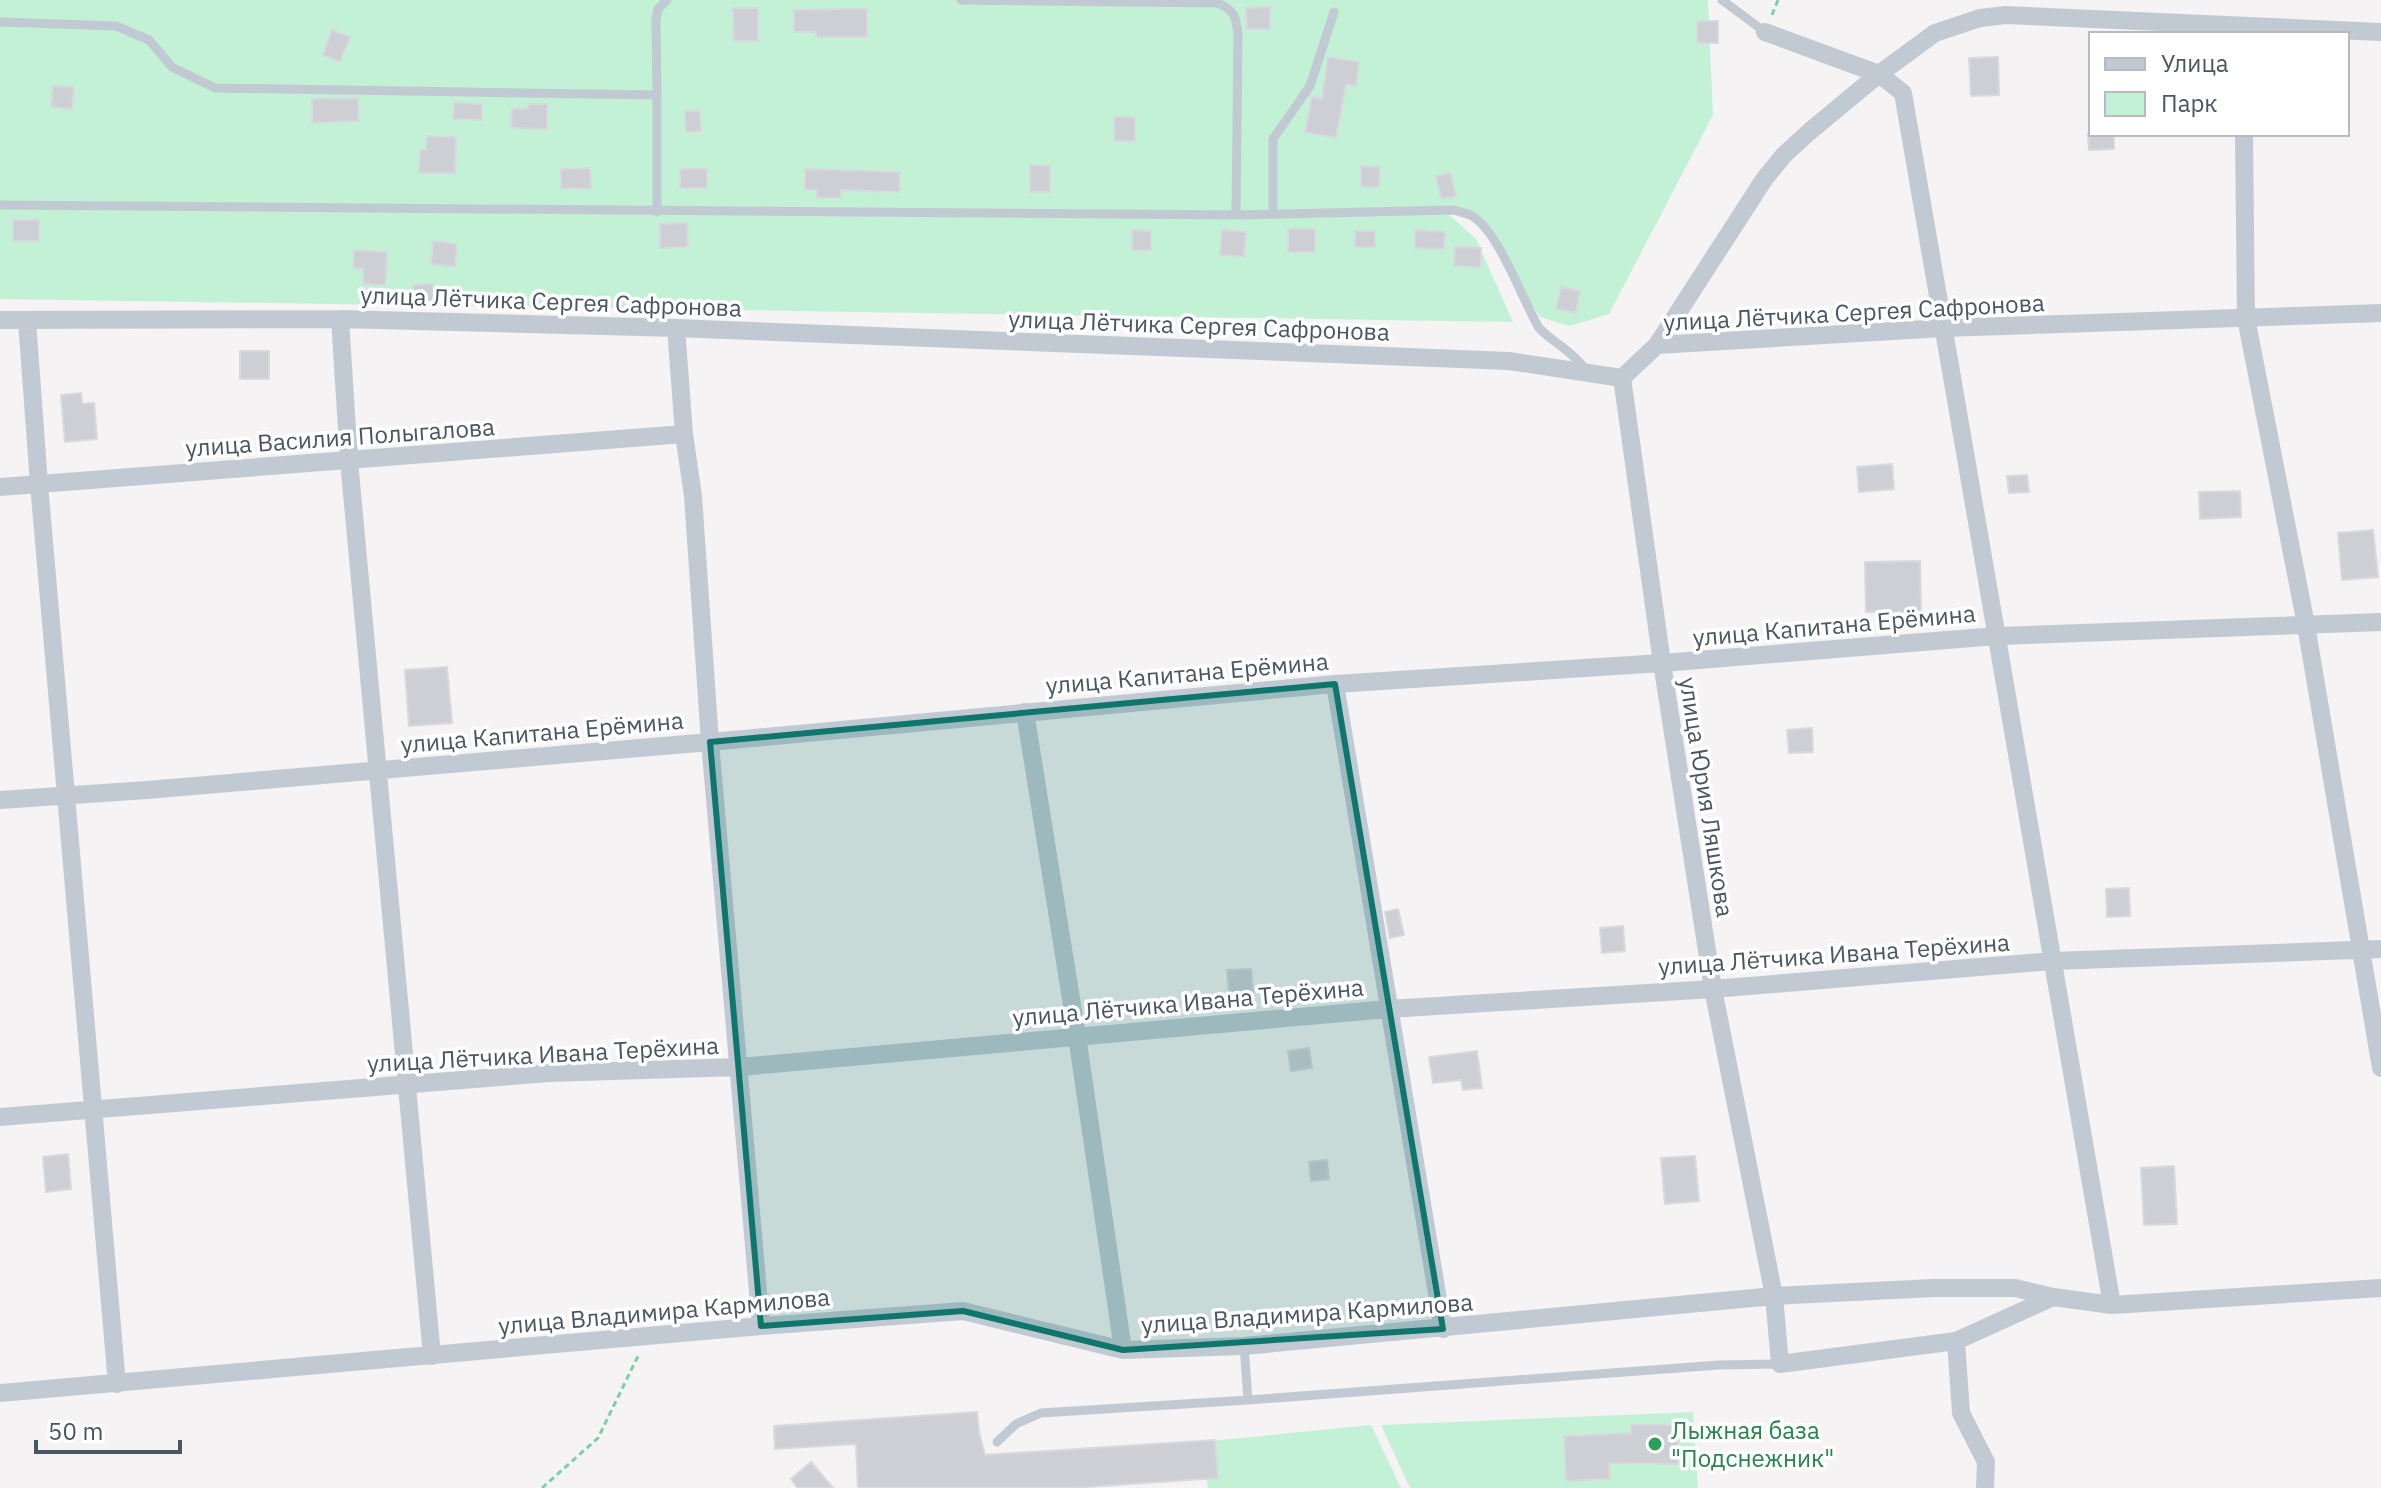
<svg xmlns="http://www.w3.org/2000/svg" width="2381" height="1488" viewBox="0 0 2381 1488" font-family="'IBM Plex Sans',sans-serif">
  <rect width="100%" height="100%" fill="#f5f3f3"/>
  <path fill="#c3f1d5" d="M0 0H1708L1713 115 1609 314 1569 326 1540 317 1479 221 1445 211 1476 239 1513 322 0 299Z
    M1693 1412 1698 1488H1410L1381 1425Z
    M1371 1425 1401 1488H1208L1201 1442Z"/>
  <path fill="#cdcfd5" stroke="#d7d9de" stroke-width="2" d="M1270 7V29H1247L1246 8Z
    M733 8H758V41H734Z
    M838 9H867V37H816V32H794V10Z
    M1697 21H1718V43H1697Z
    M332 30 350 37 340 62 323 55Z
    M1328 57 1359 62 1356 86 1346 84 1336 138 1305 132 1312 97 1322 99Z
    M1998 57 1999 95 1971 96 1969 58Z
    M53 86 74 87 72 109 51 107Z
    M358 98 359 121 312 123V99Z
    M454 102 482 104V120L453 119Z
    M528 104H547V129L511 128 512 109H528Z
    M685 111H700L701 131 686 132Z
    M1114 117H1135V141H1115Z
    M2088 134H2114V149L2089 150Z
    M427 136 456 137 455 173H419L420 150H426Z
    M1030 165 1050 166V192H1030Z
    M1361 166 1380 167 1379 187H1361Z
    M590 168 591 188 561 189V169Z
    M680 169H707V188H680Z
    M805 169 900 172 899 192 841 190V198H817V190H805Z
    M1450 173 1456 196 1441 199 1436 176Z
    M13 220H39V241H13Z
    M687 223 688 247 660 248V224Z
    M1288 229H1315V252H1288Z
    M1132 230 1151 231V250H1132Z
    M1222 230 1246 232 1244 257 1220 255Z
    M1415 230 1445 232 1444 249 1415 248Z
    M1355 231H1375V247H1355Z
    M433 241 457 244 455 267 431 264Z
    M1455 247 1481 248V267L1454 266Z
    M354 250 387 252 385 285 363 284V269L353 268Z
    M433 284 434 300 414 301 413 285Z
    M1561 287 1580 291 1576 313 1556 309Z
    M240 351H269V379H240Z
    M81 393 82 404 94 403 97 439 65 442 61 395Z
    M1892 464 1894 489 1859 492 1857 467Z
    M2027 475 2029 492 2009 493 2007 476Z
    M2240 491 2241 517 2200 519 2199 492Z
    M2373 530 2378 577 2342 580 2338 533Z
    M1920 561 1921 612H1866L1865 562Z
    M447 667 452 723 409 726 405 670Z
    M1812 728 1813 752 1789 753 1787 730Z
    M2129 888 2130 916 2107 917 2106 889Z
    M1398 909 1404 935 1390 938 1385 912Z
    M1623 926 1625 951 1602 953 1600 928Z
    M1251 969 1253 992 1229 994 1227 970Z
    M1309 1048 1312 1068 1291 1071 1288 1051Z
    M1477 1051 1482 1088 1463 1090 1461 1080 1433 1083 1429 1057Z
    M68 1154 71 1189 46 1192 43 1157Z
    M1695 1156 1699 1201 1665 1204 1661 1158Z
    M1327 1160 1329 1179 1311 1181 1309 1162Z
    M2174 1166 2177 1224 2144 1225 2141 1168Z
    M977 1412 979 1432 985 1455 1215 1440 1218 1478 1071 1488H858L856 1444 775 1449 774 1426Z
    M1631 1425H1678V1464L1609 1463 1610 1479 1566 1481 1564 1436 1631 1433Z
    M811 1462 833 1488H798L791 1479Z"/>
  <g fill="none" stroke-linecap="round" stroke-linejoin="round">
    <path stroke="#7ad0a6" stroke-width="3" stroke-dasharray="6 4" stroke-linecap="butt" d="M1772 15 1778 0
      M542 1488 598 1438 639 1354"/>
    <path stroke="#c1cad2" stroke-width="9" d="M961 0 1217 3C1234 9 1236 17 1238 34L1236 215
      M1722 0 1765 32
      M0 22 116 26 149 40 172 67 215 88 657 95 656 19 658 9 667 0
      M0 205 1236 215 1454 210C1460 212 1467 213 1472 216 1499 232 1522 299 1539 328 1556 345 1570 349 1586 370
      M657 212V95
      M1273 214V139L1310 86 1334 12
      M1244 1346 1248 1400
      M997 1442 1016 1424 1041 1413 1248 1400 1719 1365 1780 1364"/>
    <path stroke="#c1cad2" stroke-width="18" d="M1765 32 1879 74 1903 93 2112 1305
      M2244 134 2246 318 2306 625 2381 1068
      M340 319 349 461 432 1356
      M0 320 340 319 676 328 1509 361 1622 378 1657 345 1944 328 2381 313
      M27 321 39 484 117 1384
      M676 328 684 434 693 496 710 742 761 1326
      M1657 345 1765 178 1784 155 1809 132 1879 74 1935 33 1980 18 2006 15 2381 32
      M1622 378 1662 663 1713 989 1774 1296 1780 1364 1956 1341 2053 1297
      M0 487 684 434
      M1335 684 1443 1329
      M1025 712 1077 1036 1123 1350
      M0 800 147 790 710 742 1335 684 1662 663 1997 636 2381 622
      M0 1117 549 1073 740 1067 1388 1009 1713 989 2053 961 2381 949
      M1956 1341 1961 1413 1986 1462 1985 1488
      M0 1393 761 1326 963 1311 1123 1350 1244 1346 1774 1296 1934 1288H2015L2053 1297 2112 1305 2381 1288"/>
  </g>
  <path fill="#0f766e" fill-opacity="0.2" stroke="#0f766e" stroke-width="6" stroke-linejoin="round" d="M1335 684 1443 1329 1123 1350 963 1311 761 1326 710 742Z"/>
  <circle fill="#2e9e5b" stroke="#fff" stroke-width="3" cx="1655" cy="1444" r="8"/>
  <g text-anchor="middle" dominant-baseline="central" stroke-width="7" stroke-linejoin="round" paint-order="stroke">
    <g font-size="24" fill="#4a5661" stroke="#fff">
      <text transform="translate(551 301) rotate(2)">улица Лётчика Сергея Сафронова</text>
      <text transform="translate(1854 312) rotate(-3)">улица Лётчика Сергея Сафронова</text>
      <text transform="translate(1199 325) rotate(2)">улица Лётчика Сергея Сафронова</text>
      <text transform="translate(340 437) rotate(-4)">улица Василия Полыгалова</text>
      <text transform="translate(1834 625) rotate(-5)">улица Капитана Ерёмина</text>
      <text transform="translate(1187 673) rotate(-5)">улица Капитана Ерёмина</text>
      <text transform="translate(542 732) rotate(-5)">улица Капитана Ерёмина</text>
      <text transform="translate(1707 797) rotate(81)">улица Юрия Ляшкова</text>
      <text transform="translate(1834 954) rotate(-4)">улица Лётчика Ивана Терёхина</text>
      <text transform="translate(1188 1002) rotate(-5)">улица Лётчика Ивана Терёхина</text>
      <text transform="translate(543 1054) rotate(-3)">улица Лётчика Ивана Терёхина</text>
      <text transform="translate(664 1311) rotate(-5)">улица Владимира Кармилова</text>
      <text transform="translate(1307 1313) rotate(-4)">улица Владимира Кармилова</text>
    </g>
    <g font-size="24" fill="#27864d" stroke="#fff" text-anchor="start">
      <text x="1671" y="1430">Лыжная база<tspan x="1671" dy="28">"Подснежник"</tspan></text>
    </g>
  </g>
  <rect x="2089" y="32" width="260" height="104" fill="#ffffff" stroke="#b7bbc0" stroke-width="2"/>
  <rect x="2105" y="58" width="40" height="12" fill="#c1cad2" stroke="#b7bbc0" stroke-width="2"/>
  <text x="2161" y="72" font-size="24" fill="#4a5661">Улица</text>
  <rect x="2105" y="92" width="40" height="24" fill="#c3f1d5" stroke="#b7bbc0" stroke-width="2"/>
  <text x="2161" y="112" font-size="24" fill="#4a5661">Парк</text>
  <path d="M36 1440v12h144v-12" fill="none" stroke="#4a5661" stroke-width="4"/>
  <text x="48" y="1440" font-size="24" fill="#4a5661" stroke="#ffffff" stroke-width="6" paint-order="stroke">50 m</text>
</svg>
